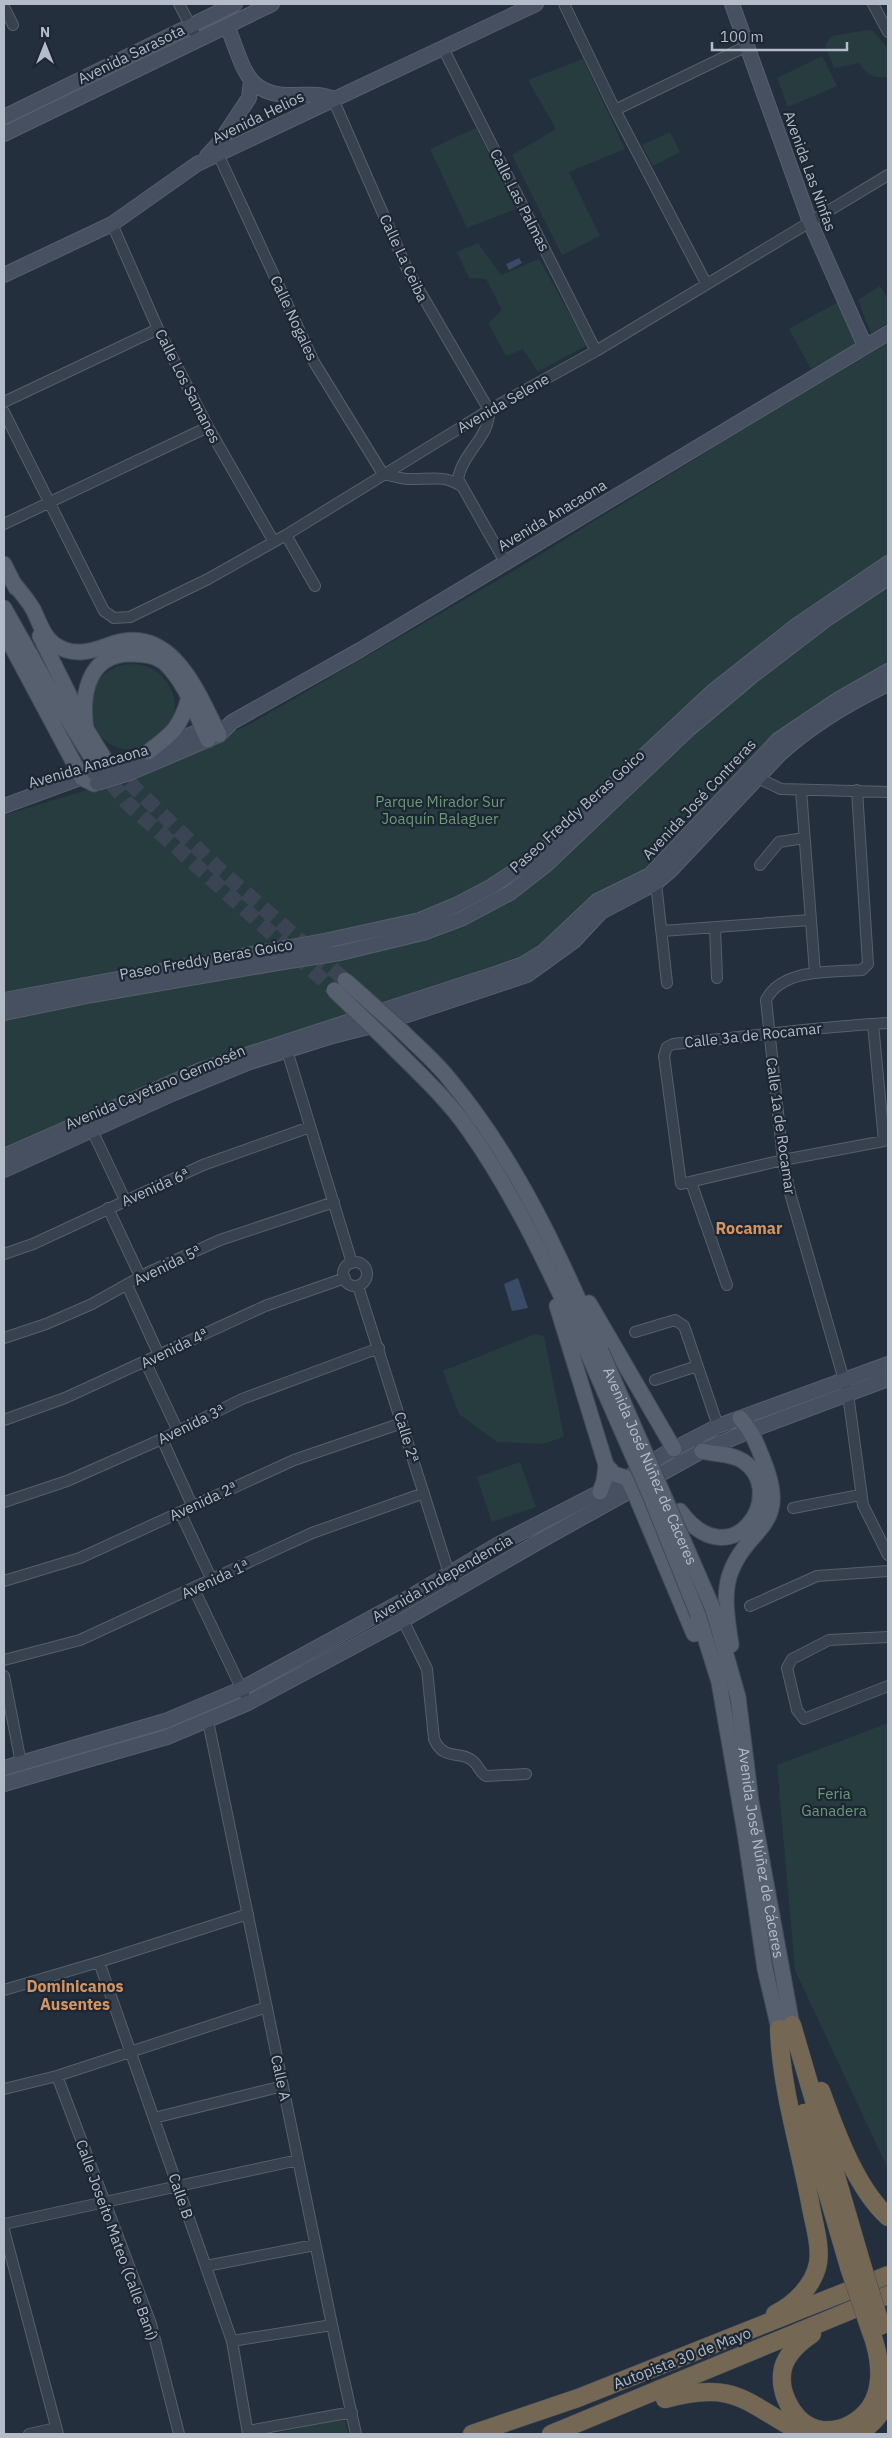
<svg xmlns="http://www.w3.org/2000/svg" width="892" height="2438" viewBox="0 0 892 2438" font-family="'IBM Plex Sans',sans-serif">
  <rect width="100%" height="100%" fill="#242f3e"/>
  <path fill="#263c3f" d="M868 30 873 31 888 49V77C873 79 867 75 859 63L834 68 825 45 832 36Z
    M822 56 837 86 788 107 777 78Z
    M583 59 625 149 569 172 600 236 562 255 512 155 556 129 528 80Z
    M476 128 516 209 467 228 430 149Z
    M670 132 680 152 653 166 642 145Z
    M478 243 501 275 539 259 587 345 538 372 523 349 506 356 488 323 502 310 486 279 469 278 457 252Z
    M880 286 888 299V323L871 333 858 300Z
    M838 302 858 344 811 369 789 329Z
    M888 343V666L653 865 530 955 4 1154V815L137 775 250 724 510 573 739 432Z
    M89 707a43 43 0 1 1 86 0a43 43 0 1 1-86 0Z
    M535 1334 544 1336 564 1437 542 1444 497 1442 459 1414 443 1371Z
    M520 1462 536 1507 492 1522 477 1477Z
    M888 1723V2169L795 1970 777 1765Z
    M341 2418 345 2419 348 2434H275Z"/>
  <path fill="#394c67" d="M519 258 522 263 509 270 506 264Z
    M518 1278 528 1308 512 1311 504 1284Z"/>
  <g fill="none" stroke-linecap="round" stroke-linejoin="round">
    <path stroke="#3a4453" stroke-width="15" stroke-dasharray="15 8" stroke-linecap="butt" d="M97 764 126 802 334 990
      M112 766 221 871 345 980"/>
    <g stroke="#565f6c" stroke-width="12">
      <path id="street" d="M179 4 198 40
        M564 4 615 110 706 283
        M873 4 888 32
        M4 7 13 25
        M443 48 596 351
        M333 99 408 271 489 410C491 436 462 453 458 479L505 562
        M615 110 747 46
        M218 154 314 362 383 474
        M112 224 158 329 208 427 274 542
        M4 402 158 329
        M4 412 104 611 114 618 130 617 208 579 286 535 489 410 596 351 888 175
        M383 474C391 476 399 478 407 479 428 480 443 474 461 486
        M4 524 208 427
        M286 535 315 586
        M753 774 758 778 781 789 888 792
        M801 790 815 973
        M857 790 868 964 862 970C832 972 782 968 766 1000L783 1160 790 1193 848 1394 863 1505 888 1555
        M760 865 779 842 804 838
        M656 883 667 983
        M715 927 717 978
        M662 931 810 920
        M873 1024 884 1141 783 1160 681 1184 664 1056 667 1047 673 1044C745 1037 816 1027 888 1023
        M285 1044 352 1263
        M90 1126 125 1200
        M691 1182 727 1285
        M108 1208 140 1276
        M4 1254 33 1244 203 1165 310 1127
        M343 1274a12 12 0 1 1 24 0a12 12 0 1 1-24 0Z
        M127 1285 159 1355
        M358 1286 454 1589
        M635 1332 675 1320 684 1326 718 1426
        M4 1338 46 1324 92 1304 149 1272 220 1240 334 1202
        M145 1361 178 1431
        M655 1380 697 1366
        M4 1420 65 1398 265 1306 345 1278
        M162 1439 192 1505
        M4 1502 67 1481 162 1439 242 1399 379 1348
        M793 1508 860 1495
        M180 1512 212 1580
        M4 1581 80 1558 294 1460 402 1423
        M194 1589 244 1694
        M750 1606 817 1576 888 1571
        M403 1620 427 1669 434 1739C444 1762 461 1750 473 1761 479 1766 479 1772 486 1776L526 1774
        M888 1637 829 1640 792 1659 787 1668 797 1710 804 1719 888 1686
        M4 1660 80 1640 312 1533 424 1493
        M4 1676 21 1763
        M208 1721 332 2325 356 2434
        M99 1962 232 2341 248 2434
        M4 1990 99 1962 248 1914
        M57 2076 151 2324 179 2434
        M4 2089 57 2076 267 2007
        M154 2118 283 2086
        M4 2224 298 2160
        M4 2230 58 2434
        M206 2266 315 2245
        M232 2341 332 2325
        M248 2431 352 2412
        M29 2434 56 2428"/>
    </g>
    <g stroke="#565f6c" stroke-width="16">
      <path id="secondary" d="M732 4 810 222 865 346
        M227 26C244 65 244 97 295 95 308 95 321 93 333 99
        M4 117 235 4
        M4 134 272 4
        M207 156 220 142 249 98 251 81
        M4 275 112 224 197 164 536 4
        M128 761 214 725
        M132 772 219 735 232 722 360 650 888 333
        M4 806 91 774
        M329 940 420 920 456 905 492 886 537 856 712 692 797 625 888 563
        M340 953 423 933 463 918 510 893 546 865 690 728 752 676 828 618 888 578
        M4 1000 269 951
        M4 1013 92 995 283 962
        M4 1156 200 1070 498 973 523 964 543 952 597 901 650 875 778 740 839 699 888 671
        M4 1170 174 1093 247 1063 329 1037 380 1024 527 975 574 941 601 912 656 883 670 871 779 755C810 726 851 702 888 684
        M4 1768 165 1721 241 1689 408 1598 497 1545 627 1478 666 1453 718 1426 888 1364
        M4 1784 167 1737 248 1703 403 1620 540 1541 702 1451 752 1430 888 1379"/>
    </g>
    <g stroke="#414a57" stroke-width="17">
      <g id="primary">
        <path d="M4 564 16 588"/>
        <path d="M12 581C19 590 27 599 33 609 39 621 43 636 54 644 72 657 90 652 109 645 171 622 197 690 219 735"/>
        <path d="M4 608 57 702 90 755"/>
        <path d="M4 632 82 778 94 784"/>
        <path d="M40 636 86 729 104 758"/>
        <path d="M86 729C81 694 88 653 132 654 144 654 156 655 165 663 186 683 196 714 208 740"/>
        <path d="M148 752C172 734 181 727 189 697"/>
        <path d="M402 1031C418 1047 436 1062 450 1080 517 1161 560 1255 601 1351"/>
        <path d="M386 1040C413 1068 446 1097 468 1129 518 1200 553 1278 589 1356"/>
        <path d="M589 1303 674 1449"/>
        <path d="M557 1306 606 1465 604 1481 600 1492"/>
        <path d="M606 1465 614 1474 627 1478 633 1489 694 1634"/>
        <path d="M680 1511C732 1581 790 1493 743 1461 731 1453 716 1455 702 1451"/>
        <path id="s1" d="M713 1609 738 1697 751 1801 792 2025"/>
        <path d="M698 1615 719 1682 745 1833 765 1969 779 2029"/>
        <path d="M731 1645C728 1623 723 1599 729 1577 745 1526 790 1530 765 1465 758 1447 753 1432 740 1418"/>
      </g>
    </g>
    <g stroke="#434c59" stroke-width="19">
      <path id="highway" d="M792 2025 862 2265
        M821 2091C836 2132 856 2188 888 2217
        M804 2113 849 2267
        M775 2314C795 2304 814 2285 818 2263 821 2244 813 2221 810 2202 799 2145 781 2087 779 2029
        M812 2334C800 2342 787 2353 783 2368 777 2393 795 2426 821 2430 831 2431 842 2429 851 2424 887 2405 883 2362 870 2329
        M665 2399C737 2379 746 2404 804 2434
        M860 2432C874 2424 882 2413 888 2399
        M472 2434 578 2398 888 2275
        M551 2434 888 2295"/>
    </g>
    <use href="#street" stroke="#38414e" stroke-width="10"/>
    <use href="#secondary" stroke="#465061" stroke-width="14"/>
    <use href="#primary" stroke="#56606e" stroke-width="15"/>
    <use href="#highway" stroke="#746855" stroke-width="18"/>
    <g stroke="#565f6c" stroke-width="16" stroke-linecap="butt">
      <path id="secondary-bridge" d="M94 773 128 761
        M97 783 132 772
        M269 951 329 940
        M283 962 340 953"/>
    </g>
    <g stroke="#414a57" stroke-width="17" stroke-linecap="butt">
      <g id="primary-bridge">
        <path d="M345 980 402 1031"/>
        <path d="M334 990 386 1040"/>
        <path id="s2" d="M601 1351 713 1609"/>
        <path d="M589 1356 650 1495 698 1615"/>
      </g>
    </g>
    <g stroke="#434c59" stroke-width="19" stroke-linecap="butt">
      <path id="highway-bridge" d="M862 2265 881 2326
        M849 2267 870 2329"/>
    </g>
    <use href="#secondary-bridge" stroke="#465061" stroke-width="14"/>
    <use href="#primary-bridge" stroke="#56606e" stroke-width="15"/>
    <use href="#highway-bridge" stroke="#746855" stroke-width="18"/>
  </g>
  <g text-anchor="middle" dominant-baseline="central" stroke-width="4.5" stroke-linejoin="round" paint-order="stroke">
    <g font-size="15" fill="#b4bcc9" stroke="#1d2633">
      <text transform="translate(131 54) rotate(-26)">Avenida Sarasota</text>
      <text transform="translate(258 117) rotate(-26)">Avenida Helios</text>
      <text transform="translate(810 171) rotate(70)">Avenida Las Ninfas</text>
      <text transform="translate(520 200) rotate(63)">Calle Las Palmas</text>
      <text transform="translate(404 258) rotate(65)">Calle La Ceiba</text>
      <text transform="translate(294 318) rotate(65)">Calle Nogales</text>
      <text transform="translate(188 386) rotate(63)">Calle Los Samanes</text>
      <text transform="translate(503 403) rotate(-30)">Avenida Selene</text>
      <text transform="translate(552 515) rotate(-31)">Avenida Anacaona</text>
      <text transform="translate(88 766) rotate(-16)">Avenida Anacaona</text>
      <text transform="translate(699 799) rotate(-47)">Avenida José Contreras</text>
      <text transform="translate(577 811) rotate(-42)">Paseo Freddy Beras Goico</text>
      <text transform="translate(206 959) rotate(-10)">Paseo Freddy Beras Goico</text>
      <text transform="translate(753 1035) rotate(-6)">Calle 3a de Rocamar</text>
      <text transform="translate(155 1087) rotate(-23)">Avenida Cayetano Germosén</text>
      <text transform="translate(781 1126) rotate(82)">Calle 1a de Rocamar</text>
      <text transform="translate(155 1187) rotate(-24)">Avenida 6ª</text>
      <text transform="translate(167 1265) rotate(-26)">Avenida 5ª</text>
      <text transform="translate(174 1348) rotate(-26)">Avenida 4ª</text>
      <text transform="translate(191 1424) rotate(-26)">Avenida 3ª</text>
      <text transform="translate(407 1437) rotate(73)">Calle 2ª</text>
      <text stroke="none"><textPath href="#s2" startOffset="125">Avenida José Núñez de Cáceres</textPath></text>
      <text transform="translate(203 1501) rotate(-25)">Avenida 2ª</text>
      <text transform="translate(442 1578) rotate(-30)">Avenida Independencia</text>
      <text transform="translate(215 1579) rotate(-25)">Avenida 1ª</text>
      <text stroke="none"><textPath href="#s1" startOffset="249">Avenida José Núñez de Cáceres</textPath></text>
      <text transform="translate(281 2078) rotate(78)">Calle A</text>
      <text transform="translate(181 2196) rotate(71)">Calle B</text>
      <text transform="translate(117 2240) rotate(70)">Calle Joseíto Mateo (Calle Baní)</text>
      <text transform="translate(682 2358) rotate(-21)">Autopista 30 de Mayo</text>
    </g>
    <g font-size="15" fill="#6b9a76" stroke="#1d2633">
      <text x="440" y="801">Parque Mirador Sur<tspan x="440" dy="17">Joaquín Balaguer</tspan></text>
      <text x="834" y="1793">Feria<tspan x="834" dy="17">Ganadera</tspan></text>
    </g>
    <g font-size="16" font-weight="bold" fill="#d59563" stroke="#1d2633">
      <text x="749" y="1228">Rocamar</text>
      <text x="75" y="1986">Dominicanos<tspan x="75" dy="18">Ausentes</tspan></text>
    </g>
  </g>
  <rect width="892" height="2438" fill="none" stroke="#b4bcc9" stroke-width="10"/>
  <g transform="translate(45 45)" stroke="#1d2633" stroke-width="4" paint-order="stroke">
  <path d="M0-4L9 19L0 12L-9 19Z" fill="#b4bcc9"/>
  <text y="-8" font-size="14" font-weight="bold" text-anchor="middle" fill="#b4bcc9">N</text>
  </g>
  <path d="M712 42v8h135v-8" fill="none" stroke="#b4bcc9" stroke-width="2.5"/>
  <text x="720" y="42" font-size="15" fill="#b4bcc9" stroke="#1d2633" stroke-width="4" paint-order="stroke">100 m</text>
</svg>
